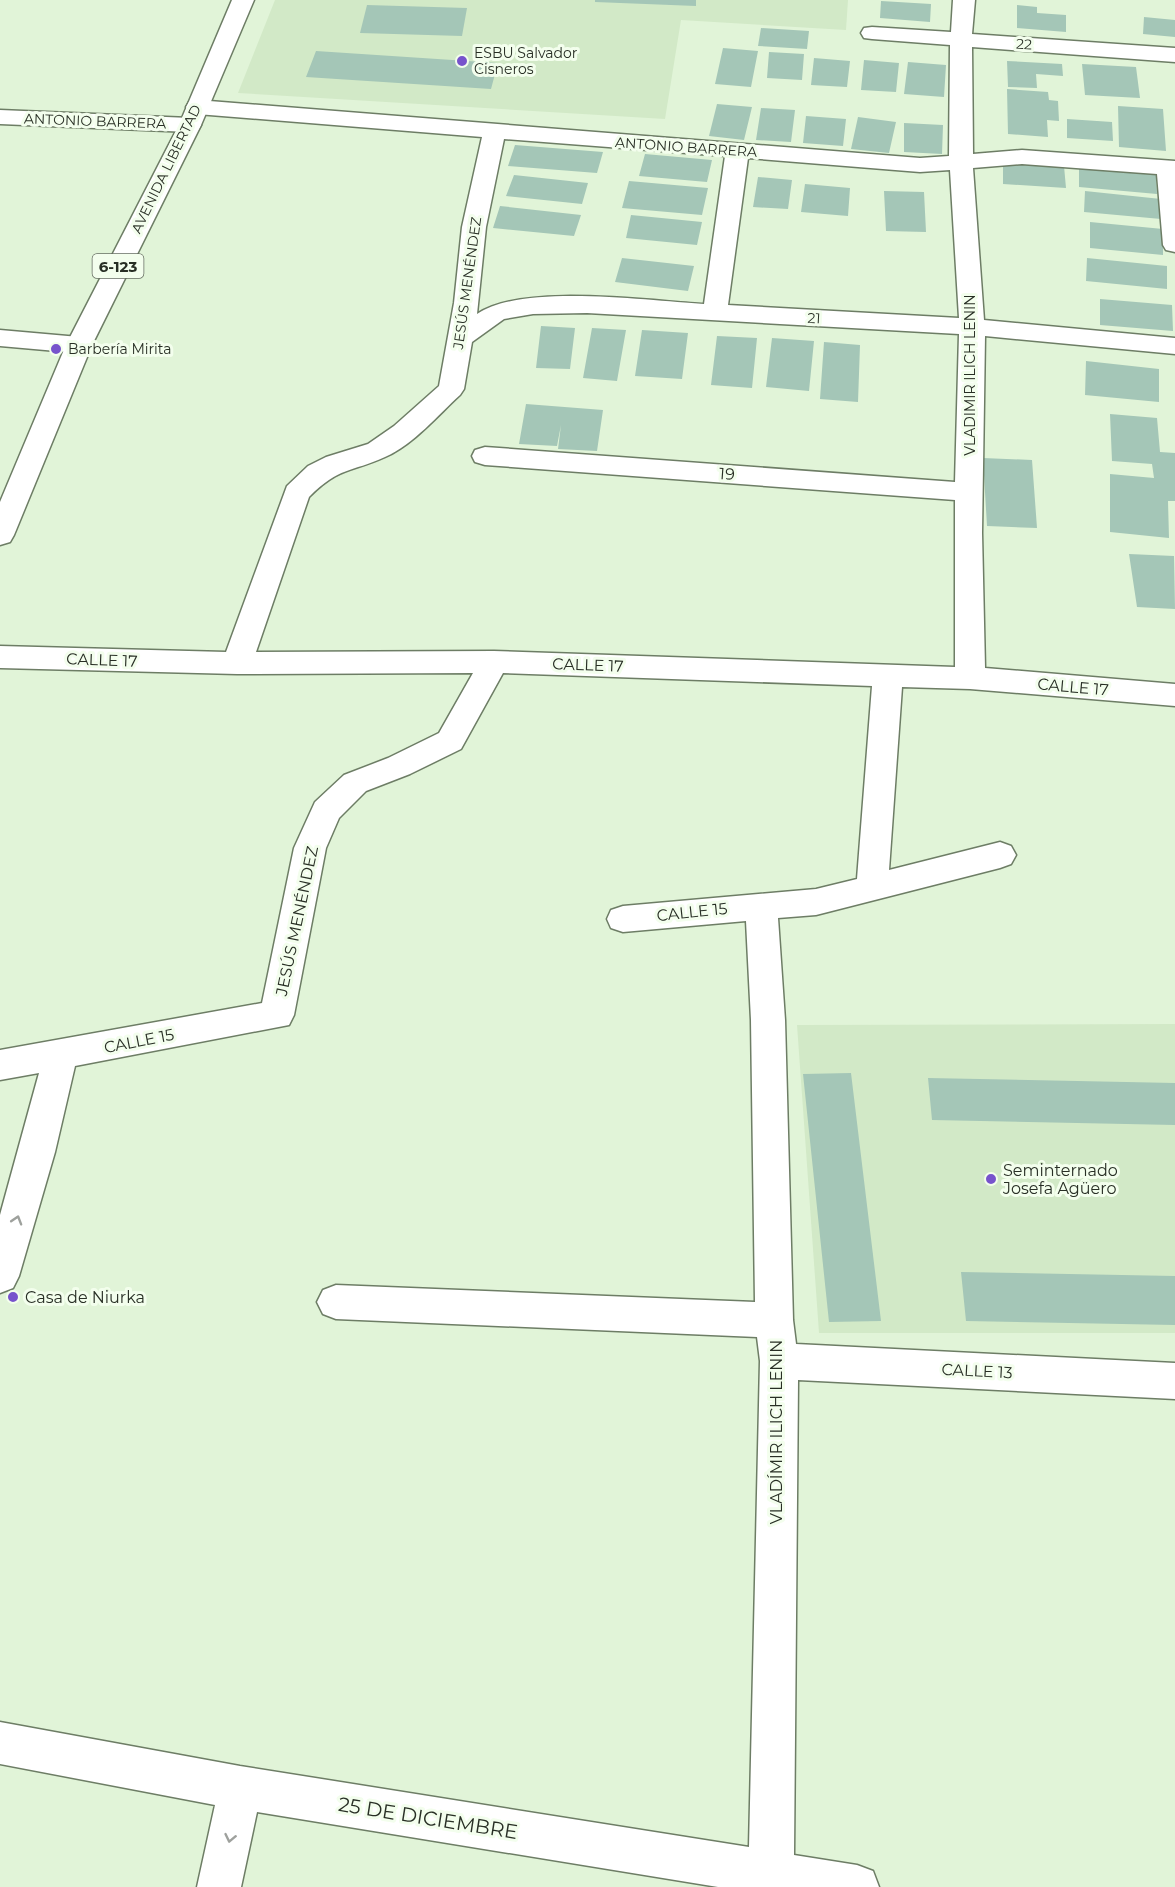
<svg xmlns="http://www.w3.org/2000/svg" width="1175" height="1887" viewBox="0 0 1175 1887" font-family="Montserrat,sans-serif">
  <rect width="100%" height="100%" fill="#e1f4d8"/>
  <path fill="#d2e9c7" d="M275 0H848L846 30 681 20 665 119 238 93Z
    M1175 1024V1333H819L797 1025Z"/>
  <path fill="#a4c6b7" d="M595 0H696V6L595 2Z
    M881 1 931 4 930 22 880 18Z
    M367 5 467 8 462 36 360 33Z
    M1017 5 1037 7V13L1066 15V32L1017 28Z
    M1144 17 1175 20V37L1143 34Z
    M761 28 809 31 807 49 758 46Z
    M723 48 758 51 751 87 715 84Z
    M316 51 498 63 491 89 306 77Z
    M769 52 804 54 802 80 767 78Z
    M814 58 850 61 847 87 811 85Z
    M864 60 899 63 896 92 861 90Z
    M1007 61 1062 64 1063 76 1036 74 1037 88 1008 87Z
    M908 62 946 65 944 97 904 94Z
    M1082 64 1136 67 1140 98 1085 95Z
    M1007 89 1048 92 1049 100 1058 101 1059 121 1047 120 1048 137 1008 134Z
    M717 104 752 107 744 140 709 136Z
    M1118 106 1163 109 1166 151 1119 147Z
    M761 108 795 110 791 142 756 140Z
    M806 116 846 119 843 146 803 143Z
    M858 117 896 122 889 153 851 149Z
    M1067 119 1112 122 1113 141 1067 138Z
    M904 123 943 125 942 154 904 152Z
    M515 145 603 152 597 173 508 166Z
    M645 154 712 160 707 182 639 176Z
    M1003 163 1064 166 1066 188 1003 184Z
    M1079 167 1156 173 1157 194 1079 187Z
    M514 175 588 183 582 204 506 196Z
    M758 177 792 180 788 209 753 207Z
    M629 181 708 188 702 215 622 208Z
    M805 184 850 188 848 216 801 212Z
    M884 191 924 192 926 232 886 231Z
    M1085 191 1161 199V219L1084 212Z
    M500 206 581 215 574 236 493 228Z
    M631 215 702 222 697 245 626 238Z
    M1090 222 1163 229V255L1090 248Z
    M622 258 694 266 688 291 615 282Z
    M1087 258 1167 266V289L1086 281Z
    M1100 299 1172 305 1173 331 1100 325Z
    M541 326 575 328 570 369 536 368Z
    M592 328 626 330 617 381 583 378Z
    M642 330 688 333 682 379 635 376Z
    M717 336 757 338 752 388 711 385Z
    M772 338 814 341 809 391 766 387Z
    M824 342 860 345 858 402 820 399Z
    M1086 361 1159 369V402L1085 395Z
    M526 404 603 410 597 451 558 449 561 425 557 446 519 444Z
    M1110 414 1157 418 1160 452 1175 453V501H1168L1169 538 1110 532V474L1154 478 1152 464 1112 461Z
    M983 458 1032 460 1037 528 987 526Z
    M1129 554 1174 556 1175 609 1137 607Z
    M851 1073 881 1321 829 1322 803 1074Z
    M928 1078 1175 1083V1125L932 1120Z
    M961 1272 1175 1276V1325L966 1321Z"/>
  <g fill="none" stroke-linecap="round" stroke-linejoin="round">
    <g stroke="#6d7d65" stroke-width="3">
      <path id="street" d="M953 0H975L972 34 1175 48V62L972 47 973 154 1022 150 1175 161V252L1166 250 1163 245 1157 174 1022 164 973 168 984 320 1175 338V354L985 336 982 533 985 668 1175 684V706L970 689 902 687 889 870 1000 842 1011 846 1016 855 1011 864 1000 868 816 915 778 918 785 1020 793 1320 796 1344 1175 1363V1399L798 1380 794 1855 857 1865 873 1871 879 1887H718L257 1812 241 1887H197L215 1805 0 1764V1722L240 1766 749 1847 760 1361 757 1337 336 1319 323 1314 317 1302 323 1290 336 1285 755 1302 751 1020 746 921 623 932 611 928 607 919 611 910 623 906 816 889 857 879 872 686 503 673 461 749 410 774 366 791 339 818 326 848 294 1015 289 1025 75 1066 55 1152 19 1276 13 1288 0 1293V1215L39 1073 0 1080V1050L262 1003 294 848 315 802 344 775 388 758 439 733 473 673 237 674 0 668V646L226 652 287 486 308 466 326 457 368 444 394 426 439 386 454 303 462 227 482 137 197 114 189 112 186 107 189 102 197 100 920 158 949 156 950 45 872 39 864 38 861 33 864 28 872 27 951 32ZM504 139 725 156 704 304C649 301 521 283 477 314L486 227ZM748 158 920 172 950 170 959 318 728 305ZM587 313 959 334 955 482 485 447 475 450 472 456 475 462 485 465 955 500V667L494 651 256 652 309 497C340 466 350 473 385 457 414 444 438 415 460 395L464 389 472 342 504 319 533 314Z
        M0 110 190 118 198 120 201 125 198 130 190 132 0 124Z
        M0 330 79 337 88 339 92 345 88 351 79 353 0 346Z"/>
    </g>
    <g stroke="#6d7d65" stroke-width="3">
      <path id="primary" d="M232 0H254L201 125 92 345 14 535 10 542 0 545V502L66 345 179 125Z"/>
    </g>
    <use href="#street" fill="#fff" fill-rule="evenodd"/>
    <use href="#primary" fill="#fff" fill-rule="evenodd"/>
  </g>
  <defs><path id="oneway-chevron" d="M-2-3.5L2.5 0L-2 3.5" fill="none" stroke-width="1.6" stroke-linecap="round" stroke-linejoin="round" transform="scale(1.5)"/></defs>
  <g stroke="#9ea19d">
    <use href="#oneway-chevron" transform="translate(17 1220) rotate(-73)"/>
    <use href="#oneway-chevron" transform="translate(230 1838) rotate(102)"/>
  </g>
  <g fill="#7753cc" stroke="#f3feed" stroke-width="2">
    <circle cx="462" cy="61" r="6"/>
    <circle cx="56" cy="349" r="6"/>
    <circle cx="991" cy="1179" r="6"/>
    <circle cx="13" cy="1297" r="6"/>
  </g>
  <g text-anchor="middle" dominant-baseline="central" stroke-width="6" stroke-linejoin="round" paint-order="stroke">
    <g font-size="14" fill="#282f25" stroke="#f3feed">
      <text transform="translate(1024 44) rotate(4)">22</text>
      <text transform="translate(95 121) rotate(2)">ANTONIO BARRERA</text>
      <text transform="translate(686 147) rotate(4)">ANTONIO BARRERA</text>
      <text transform="translate(166 169) rotate(-64)">AVENIDA LIBERTAD</text>
      <text transform="translate(467 283) rotate(-82)">JESÚS MENÉNDEZ</text>
      <text transform="translate(814 318) rotate(3)">21</text>
      <text transform="translate(970 375) rotate(-90)">VLADIMIR ILICH LENIN</text>
    </g>
    <g font-size="14" fill="#282f25" stroke="#f3feed" text-anchor="start">
      <text x="474" y="53">ESBU Salvador<tspan x="474" dy="16">Cisneros</tspan></text>
      <text x="68" y="349">Barbería Mirita</text>
    </g>
    <rect fill="#f3feed" stroke="#656d61" stroke-width="1.5" x="92.5" y="254" width="51" height="24" rx="4.5"/>
    <g font-size="15" font-weight="bold" fill="#282f25">
      <text x="118" y="266">6-123</text>
    </g>
    <g font-size="16" fill="#282f25" stroke="#f3feed">
      <text transform="translate(727 474) rotate(4)">19</text>
      <text transform="translate(102 660) rotate(2)">CALLE 17</text>
      <text transform="translate(588 665) rotate(2)">CALLE 17</text>
      <text transform="translate(1073 687) rotate(5)">CALLE 17</text>
      <text transform="translate(692 912) rotate(-6)">CALLE 15</text>
      <text transform="translate(297 921) rotate(-78)">JESÚS MENÉNDEZ</text>
      <text transform="translate(139 1041) rotate(-11)">CALLE 15</text>
      <text transform="translate(977 1371) rotate(3)">CALLE 13</text>
      <text transform="translate(776 1432) rotate(-90)">VLADÍMIR ILICH LENIN</text>
    </g>
    <g font-size="16" fill="#282f25" stroke="#f3feed" text-anchor="start">
      <text x="1003" y="1170">Seminternado<tspan x="1003" dy="18">Josefa Agüero</tspan></text>
      <text x="25" y="1297">Casa de Niurka</text>
    </g>
    <g font-size="20" fill="#282f25" stroke="#f3feed">
      <text transform="translate(428 1818) rotate(9)">25 DE DICIEMBRE</text>
    </g>
  </g>
</svg>
